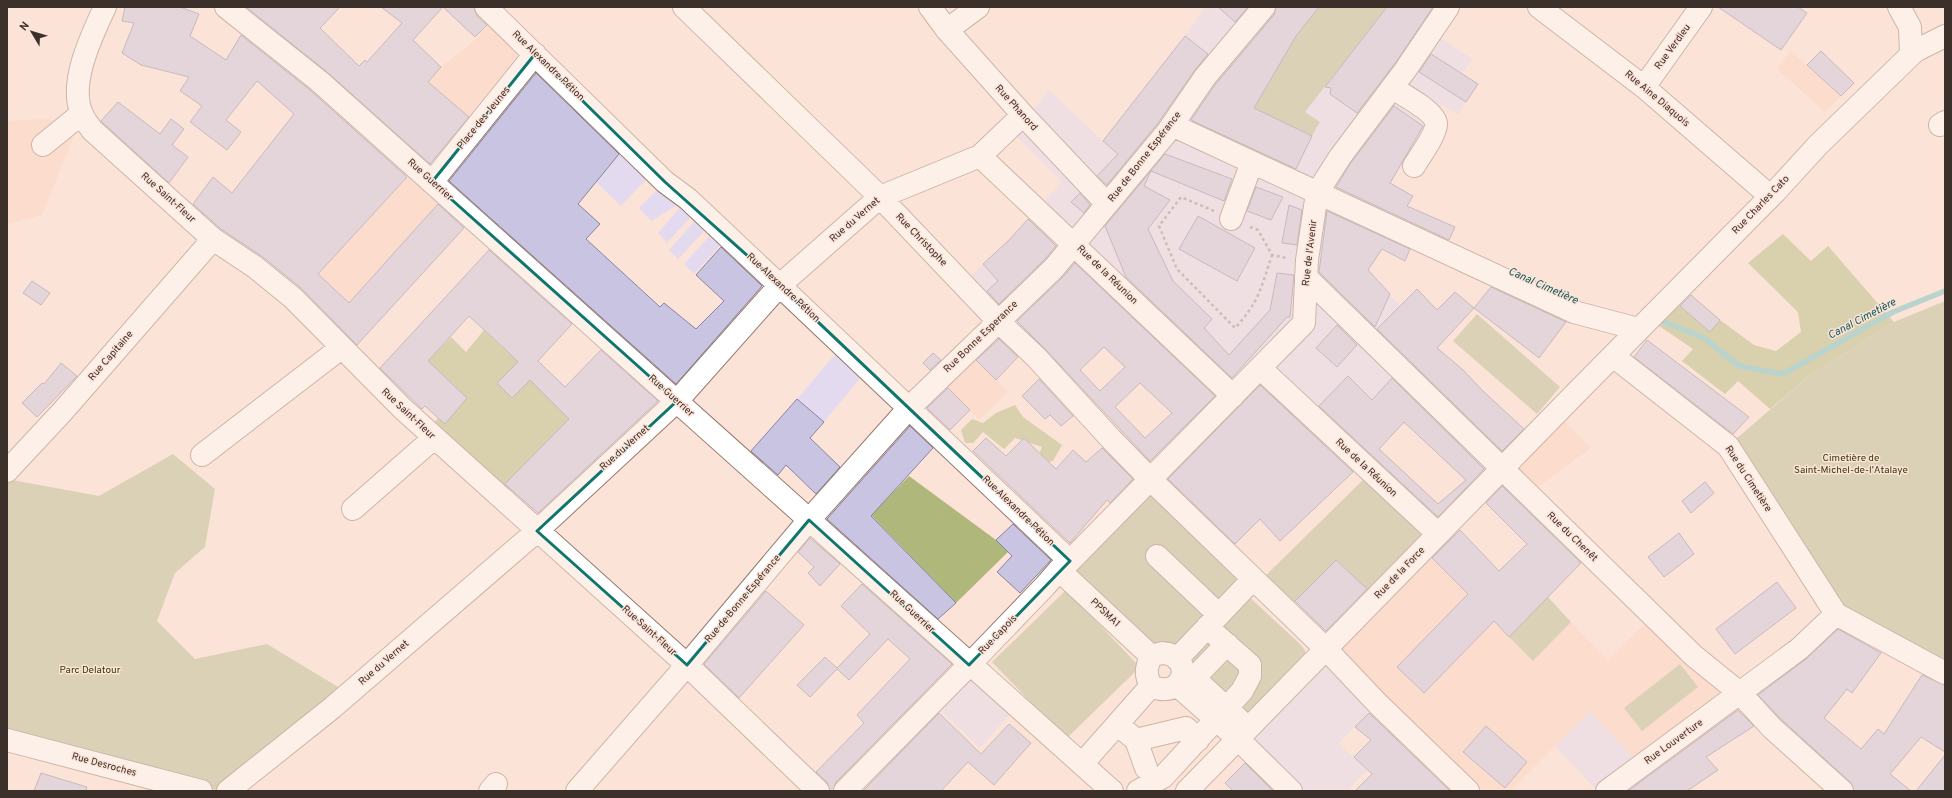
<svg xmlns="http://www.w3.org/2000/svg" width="1952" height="798" viewBox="0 0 1952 798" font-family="Overpass,sans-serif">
  <rect width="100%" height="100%" fill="#fce3d7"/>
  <path fill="#e3daef" d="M1202 7H1283L1305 25V112L1387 7H1393L1473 59 1450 92 1466 102 1459 115 1442 105 1391 183 1413 196 1368 271 1438 347 1533 438 1478 493 1405 423 1396 431 1371 407 1321 457 1270 408 1174 503 1128 457 1172 413 1104 347 1077 319 1036 357 962 284 1007 242 1062 182 1014 134 1049 90 1103 141 1185 36 1204 9Z
    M627 144 654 171 621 206 596 182Z
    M665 182 698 209 667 243 658 233 686 200 651 221 639 208Z
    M699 216 709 226 678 259 669 250Z
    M714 231 725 240 694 274 684 264Z
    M843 345 868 369 824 422 797 399Z
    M1326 649 1370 711 1339 743 1367 770 1347 791H1306L1238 739Z
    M969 665 1017 706 980 748 932 703Z
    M1590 711 1641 766 1597 791 1555 746Z"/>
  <path fill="#fad3c1" d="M496 16 535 54 478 125 428 82 441 67 472 43Z
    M1791 51 1841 96 1825 112 1777 69Z
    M42 119 61 121 71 132 72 141 42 215 7 224V121Z
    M416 168 446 195 349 303 318 274Z
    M967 351 1008 392 979 420 939 379Z
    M1556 413 1591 448 1528 494 1502 468Z
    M1423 550 1533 661 1571 622 1608 660 1653 616 1741 694 1641 766 1590 711 1510 791H1469L1326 649Z"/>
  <path fill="#b4ba91" d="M1319 7H1387L1305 112 1320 122 1312 136 1254 108 1294 39Z
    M1945 301V673L1836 614 1728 446 1809 376 1894 322Z
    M1477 314 1560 387 1537 414 1453 341Z
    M173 454 215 489 205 547 175 573 157 621 195 659 267 644 353 696 219 791 7 734V479L99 496Z
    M1371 472 1438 534 1376 598 1336 560 1286 610 1258 583Z
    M1151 491 1241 580 1171 649 1149 646 1074 572Z
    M1066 590 1140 667 1066 739 992 662Z
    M1246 594 1301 645 1305 650 1306 656 1239 729 1182 661Z
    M1548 597 1571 622 1533 661 1509 637Z
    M1680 664 1698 687 1642 731 1624 708Z"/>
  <path fill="#afb87a" d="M1783 234 1811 261 1828 246 1894 322 1809 376 1770 409 1738 381 1725 394 1682 361 1693 349 1649 319 1670 298 1710 332 1720 320 1754 345 1776 351 1801 332 1798 312 1748 263Z
    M484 330 518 362 497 383 511 397 530 380 570 419 496 494 426 431 462 393 428 361 451 337 466 352Z
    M1015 405 1023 417 1062 445 1053 461 1035 465 1042 447 1015 438 1004 449 983 432 973 443H965L961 430 972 419 983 423 996 413Z
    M909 476 996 540 1008 552 956 603 871 515Z"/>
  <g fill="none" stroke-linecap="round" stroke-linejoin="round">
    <path stroke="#6ac1c0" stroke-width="5.5" d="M1656 319 1704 338 1739 366 1783 374 1893 312 1945 291"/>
  </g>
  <path fill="#c8c4e1" stroke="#88849f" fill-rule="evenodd" d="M125 7H180L199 14 190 36 226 60 241 35 311 91 407 177 318 274 349 303 438 204 464 228 357 345 301 288 263 257 221 229 193 204 213 177 232 193 294 114 257 81 226 120 241 132 227 150 190 122 202 106 180 91 189 77 141 65 122 53 134 23 122 21Z
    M246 7H340L320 28 359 66 365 60 367 62 402 23 381 7H474L477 16 487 25 475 37 443 7 413 40 441 67 428 82 469 117 430 164 327 72Z
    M1218 7H1248L1235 22Z
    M1276 7H1319L1296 36 1254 108 1312 136 1296 169 1191 120 1215 85 1274 15Z
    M1387 7H1433L1396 62 1357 113 1330 94 1331 88 1325 87Z
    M1718 7H1798L1807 13 1781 50Z
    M1185 36 1208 54 1195 70 1158 123 1107 185 1097 176 1118 154 1103 141Z
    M1821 51 1854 83 1841 96 1807 65Z
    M1431 54 1478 84 1466 102 1419 72Z
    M536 73 619 154 578 204 600 224 586 239 660 307 664 303 696 329 724 301 696 275 721 247 762 286 676 384 449 181Z
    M118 102 160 134 171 119 184 129 172 145 188 157 169 183 101 121Z
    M1394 106 1423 126 1390 183 1413 196 1407 206 1455 227 1449 240 1336 187 1350 164Z
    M1165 154 1232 179 1224 201 1151 171 1144 186 1170 200 1148 229 1173 281 1212 319 1204 328 1229 355 1270 310 1277 273 1294 275 1290 317H1287L1232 378 1126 277 1105 226Z
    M1256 187 1283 197 1271 220 1247 211Z
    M1080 193 1090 205 1084 213 1071 202Z
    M1289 205 1302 210 1297 245 1282 243Z
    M1327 211 1410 249 1405 261 1382 249 1368 270 1390 294 1375 327 1319 272Z
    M1198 216 1255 248 1237 281 1179 249Z
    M1028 219 1056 246 1045 259 999 304 987 291 998 281 983 264 1009 240Z
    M489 250 572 324 538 361 565 387 601 350 658 401 538 513 505 484 569 419 530 380 512 398 497 383 518 362 505 349 469 316 428 361 467 398 445 424 425 406 422 409 380 368Z
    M1075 263 1215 396 1150 461 1045 349 1017 321 1063 277ZM1104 347 1125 367 1100 391 1080 370ZM1140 383 1172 413 1145 438 1115 407Z
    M32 281 50 293 41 305 23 293Z
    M1491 287 1566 322 1539 358 1474 308Z
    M1417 289 1437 310 1455 292 1474 308 1437 348 1462 369 1484 392 1524 429 1502 451 1377 329Z
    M1691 295 1720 320 1710 332 1680 306Z
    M1337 325 1357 345 1337 367 1316 348Z
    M999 339 1018 357 996 380 976 360Z
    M1647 340 1749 417 1733 434 1634 357Z
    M933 353 941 360 930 370 923 363Z
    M61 363 77 376 37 417 22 403 42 383 44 384Z
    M1348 376 1372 400 1392 378 1484 469 1438 517 1319 406ZM1404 422 1466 480 1438 504 1379 449Z
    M1039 379 1073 416 1061 426 1050 415 1045 419 1022 396Z
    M1260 385 1353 472 1280 541 1260 519 1235 544 1168 479Z
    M948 388 970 410 950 430 927 408Z
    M797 399 824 422 810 438 840 467 816 494 786 465 778 475 751 451Z
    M910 426 933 448 871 516 956 603 938 619 827 519Z
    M986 438 1006 456 1024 438 1056 469 1073 450 1086 462 1102 448 1133 479 1110 503 1107 500 1070 543 973 451Z
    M1705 482 1714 493 1691 513 1682 501Z
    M1502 486 1581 563 1509 637 1494 621 1424 693 1397 667 1468 594 1432 558 1460 530 1499 571 1527 544 1486 503Z
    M1013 524 1051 560 1020 593 997 572 1012 556 996 540Z
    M1679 533 1694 554 1664 577 1648 557Z
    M810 538 840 564 820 586 808 573 814 567 798 552Z
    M1336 560 1367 589 1326 631 1295 601Z
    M1777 582 1796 608 1735 654 1716 629Z
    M862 584 952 664 836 782 833 791H830L827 782 816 772 864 723 857 715 910 659 888 639 849 680 837 669 810 697 797 685 825 657 837 668 870 634 841 606Z
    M766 591 804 625 739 698 704 664Z
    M1838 629 1881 653 1852 693 1847 689 1824 718 1861 749 1878 729 1884 734 1922 675 1945 685V752L1921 737 1890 774 1911 791H1854L1850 782 1781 719 1758 695 1806 659Z
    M1738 710 1754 726 1706 757 1718 770 1687 791H1628Z
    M939 713 981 754 1009 724 1031 743 994 785 968 762 941 791H863Z
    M1369 713 1450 791H1355L1372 774 1354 757 1371 740 1355 727Z
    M1486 726 1527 762 1505 788 1463 752Z
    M1945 755V791H1916Z
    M1245 763 1273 791H1233L1225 783Z
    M41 773 87 787 86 791H34Z"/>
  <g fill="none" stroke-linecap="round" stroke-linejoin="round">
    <g stroke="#977b6e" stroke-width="24">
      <path id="minor" d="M105 7C92 35 68 84 82 114 84 120 89 125 92 130L213 239 255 267 293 298 403 409 687 665 818 791
        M486 7 665 182 688 199 759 266 1070 561
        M684 7 880 197 998 321 1036 357 1111 439 1150 479 1326 649 1378 704 1468 791
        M930 7 947 30 1023 115 1107 204
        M1539 7 1644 87 1770 196
        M1899 7 1910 27 1911 54
        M947 30 978 7
        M1644 87 1701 7
        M1392 88C1402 94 1434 111 1436 123 1437 133 1420 156 1414 166
        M1172 125 1574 312 1638 329
        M1940 125 1945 122
        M43 145 81 114
        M980 156 1233 396
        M432 182 535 54
        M1231 219 1252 162
        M1306 277 1694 656 1741 694 1772 728 1842 791
        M1613 356 1728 446 1836 614 1945 673
        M1260 368 1438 534
        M202 455 341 348
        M7 471 63 411 213 239
        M353 509 434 438
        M1157 556 1219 615
        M1059 570 1151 656
        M1162 653C1195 654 1186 702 1151 686 1145 675 1146 668 1151 656Z
        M1177 659 1253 579
        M1183 675 1194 678 1248 728
        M1194 678 1227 644
        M1177 685 1238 739 1291 791
        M1124 730 1136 740 1146 768
        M7 740 201 791
        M1136 740 1186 728 1198 740
        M1082 764 1151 686
        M228 791 332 708 537 531 677 401 780 285 880 197 980 156 1023 115
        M490 791 496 784
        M577 791 687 665 809 520 909 408 1054 268 1168 131 1205 77 1264 7
        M845 791 969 665
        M1138 791 1163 777 1242 691 1250 676V665L1207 627
        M1607 791 1799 649 1836 614"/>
    </g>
    <g stroke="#977b6e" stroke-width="24">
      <path id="major" d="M226 7 319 81 1112 791
        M969 665 1045 586 1059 570 1070 561 1304 323 1307 260 1317 193 1340 157 1406 69 1448 7
        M1187 791 1577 392 1775 192 1818 145 1915 51 1945 36"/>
    </g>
    <path stroke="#9e8c83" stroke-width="2.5" stroke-dasharray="3 3" stroke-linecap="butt" d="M1214 211 1181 197 1159 226 1177 269 1235 328C1259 302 1261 288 1272 255
      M1250 227 1258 230 1272 255 1287 258"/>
    <use href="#minor" stroke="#fff" stroke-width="22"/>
    <use href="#major" stroke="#fff" stroke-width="22"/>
  </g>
  <path d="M0 0H1952V798H0ZM535 54 665 182 759 266 1070 561 969 665 809 520 687 665 537 531 677 401 432 182Z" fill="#fce3d7" fill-opacity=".55" fill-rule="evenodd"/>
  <path fill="none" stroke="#0f766e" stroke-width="3" stroke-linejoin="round" d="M535 54 665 182 759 266 1070 561 969 665 809 520 687 665 537 531 677 401 432 182Z"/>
  <g text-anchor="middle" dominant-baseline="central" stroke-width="3" stroke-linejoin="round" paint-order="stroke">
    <g font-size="10" fill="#3c302b" stroke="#fce3d7">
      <text transform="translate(1673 47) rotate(-54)">Rue Verdieu</text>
      <text transform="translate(548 66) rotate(44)">Rue Alexandre Pétion</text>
      <text transform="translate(1657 99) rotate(40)">Rue Aine Diaquois</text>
      <text transform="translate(1016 108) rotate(48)">Rue Phanord</text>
      <text transform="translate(484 118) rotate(-51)">Place des Jeunes</text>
      <text transform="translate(1145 157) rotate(-52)">Rue de Bonne Espérance</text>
      <text transform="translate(430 180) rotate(42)">Rue Guerrier</text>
      <text transform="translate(168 198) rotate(42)">Rue Saint-Fleur</text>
      <text transform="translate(1761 205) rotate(-46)">Rue Charles Cato</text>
      <text transform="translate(855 220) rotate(-41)">Rue du Vernet</text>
      <text transform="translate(921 240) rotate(46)">Rue Christophe</text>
      <text transform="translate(1310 253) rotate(-83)">Rue de l'Avenir</text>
      <text transform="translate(1107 275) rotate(44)">Rue de la Réunion</text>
      <text transform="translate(783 288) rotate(43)">Rue Alexandre Pétion</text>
      <text transform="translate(981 337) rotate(-44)">Rue Bonne Esperance</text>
      <text transform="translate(111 356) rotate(-49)">Rue Capitaine</text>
      <text transform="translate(671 396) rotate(42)">Rue Guerrier</text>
      <text transform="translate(408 414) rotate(43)">Rue Saint-Fleur</text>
      <text transform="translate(625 448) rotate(-42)">Rue du Vernet</text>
      <text transform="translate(1366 468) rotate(43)">Rue de la Réunion</text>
      <text transform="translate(1748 479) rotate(57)">Rue du Cimetière</text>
      <text transform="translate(1018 511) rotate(44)">Rue Alexandre Pétion</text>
      <text transform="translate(1572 537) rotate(44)">Rue du Chenêt</text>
      <text transform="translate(1400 573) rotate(-46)">Rue de la Force</text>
      <text transform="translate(743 599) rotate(-50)">Rue de Bonne Espérance</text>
      <text transform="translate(912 612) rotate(43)">Rue Guerrier</text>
      <text transform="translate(1105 613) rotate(43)">PPSMA1</text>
      <text transform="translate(649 631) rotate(42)">Rue Saint-Fleur</text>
      <text transform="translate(998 635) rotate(-46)">Rue Capois</text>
      <text transform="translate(384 663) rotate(-41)">Rue du Vernet</text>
      <text transform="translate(1674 742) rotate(-36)">Rue Louverture</text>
      <text transform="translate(104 765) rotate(15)">Rue Desroches</text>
    </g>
    <g font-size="10" fill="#353a08" stroke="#fce3d7">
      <text x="1851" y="458">Cimetière de<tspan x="1851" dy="12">Saint-Michel-de-l'Atalaye</tspan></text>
      <text x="90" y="670">Parc Delatour</text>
    </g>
    <g font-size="11" font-style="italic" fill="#0c5959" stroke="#fce3d7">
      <text transform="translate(1543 286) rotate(24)">Canal Cimetière</text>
      <text transform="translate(1862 319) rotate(-28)">Canal Cimetière</text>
    </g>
  </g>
  <rect width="1952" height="798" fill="none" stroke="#3c302b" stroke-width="16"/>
  <g transform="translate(32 32) rotate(308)" stroke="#fce3d7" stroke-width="3" paint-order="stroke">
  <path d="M0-3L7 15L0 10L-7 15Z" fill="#3c302b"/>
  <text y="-6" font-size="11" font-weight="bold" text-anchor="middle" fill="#3c302b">N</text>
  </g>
</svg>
